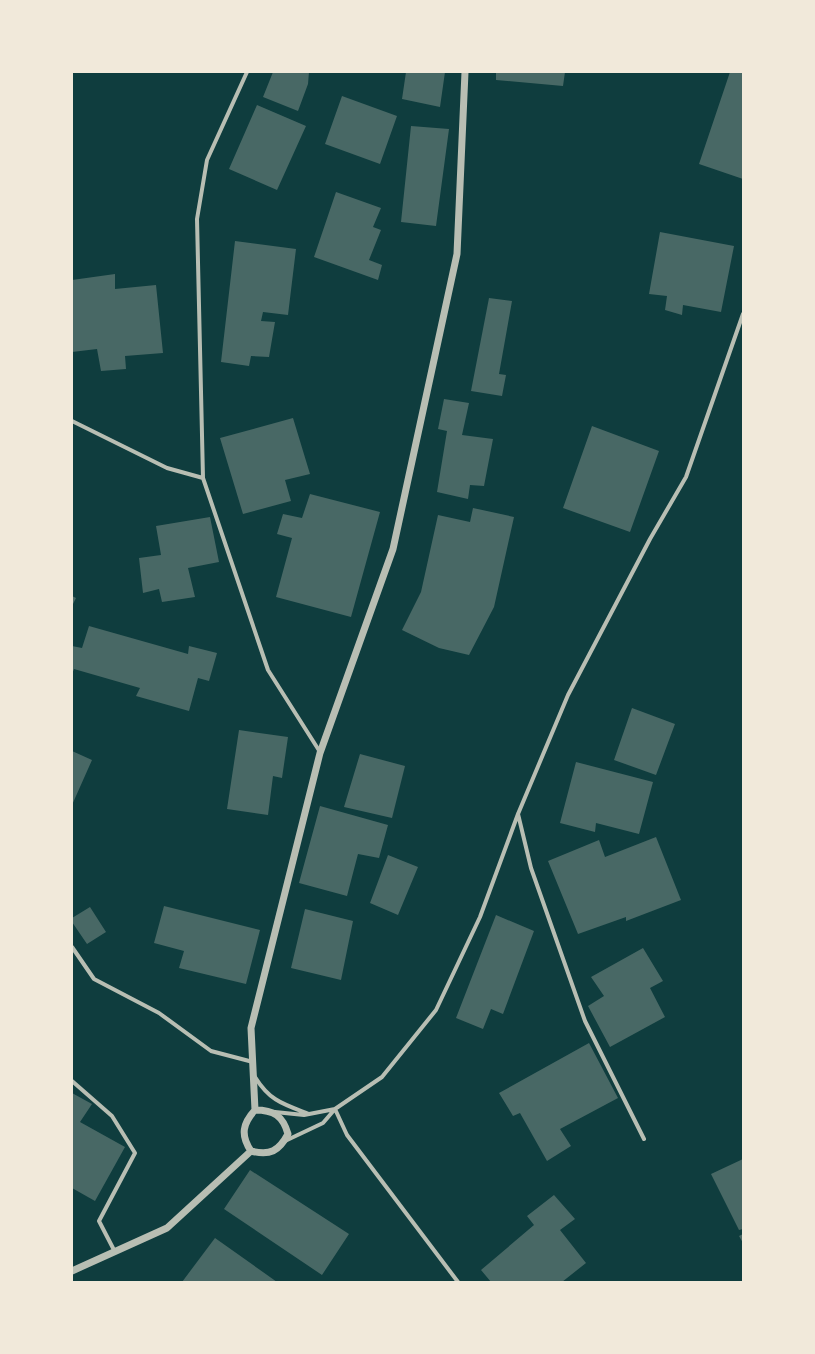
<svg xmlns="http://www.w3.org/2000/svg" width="815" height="1354" viewBox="0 0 815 1354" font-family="'Sofia Sans Condensed',sans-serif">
  <rect width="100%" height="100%" fill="#0f3d3e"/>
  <path fill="#486865" d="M273 72H309L308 84 298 111 263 97Z
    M406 72H445L440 107 402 99Z
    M496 72H565L563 86 496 80Z
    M730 72H743V179L699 164Z
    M342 96 397 116 380 164 325 144Z
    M257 105 306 126 277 190 229 169Z
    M411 126 449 129 436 226 401 222Z
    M336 192 381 208 373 227 381 230 369 260 382 265 378 280 314 257Z
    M660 232 734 246 721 312 683 305 682 315 665 310 667 296 649 294Z
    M235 241 296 249 288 315 263 312 261 321 275 322 269 357 251 356 249 366 221 362Z
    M115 274V289L156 285 163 353 125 356 126 369 101 371 97 349 72 352V280Z
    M489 298 512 301 499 374 506 375 502 396 471 391Z
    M444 399 469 403 462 435 493 439 484 486 470 485 468 499 437 492 447 431 438 429Z
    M293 418 310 474 285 480 291 501 243 514 220 438Z
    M592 426 659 451 630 532 563 508Z
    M310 494 380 512 351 617 276 597 292 538 277 534 283 514 302 518Z
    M473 508 514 517 494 607 469 655 439 648 402 630 421 592 438 515 470 522Z
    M210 517 219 562 188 568 195 597 162 602 159 589 143 593 139 558 161 555 156 526Z
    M72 596 76 598 72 606Z
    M89 626 188 654 189 646 217 653 209 681 198 678 189 711 136 696 140 688 74 669 72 674V646L82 648Z
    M632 708 675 724 656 775 614 760Z
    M239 730 288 737 282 778 273 776 268 815 227 809Z
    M72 751 92 760 72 805Z
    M360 754 405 766 392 818 344 807Z
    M576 762 653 782 639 834 596 823 595 832 560 823Z
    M320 806 388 825 379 858 358 854 347 896 299 883Z
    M656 837 681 900 626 921V917L578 934 548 861 599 840 605 857Z
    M388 855 418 867 398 915 370 903Z
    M164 906 260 930 246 984 179 968 184 951 154 943Z
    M90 907 106 932 87 944 72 922V918Z
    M305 909 353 921 341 980 291 968Z
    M496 915 534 931 503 1014 491 1009 483 1029 456 1018Z
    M643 948 663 981 650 988 665 1017 610 1047 588 1006 604 996 591 977Z
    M589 1043 618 1098 560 1129 571 1146 547 1161 520 1113 513 1116 499 1093Z
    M72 1093 92 1104 80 1122 125 1147 95 1201 72 1188Z
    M743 1159V1229L739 1230 711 1174Z
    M250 1170 349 1234 322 1275 224 1209Z
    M554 1195 575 1219 560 1230 586 1263 562 1282H491L481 1270 534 1225 527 1216Z
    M743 1234V1243L739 1236Z
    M215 1238 277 1282H182Z"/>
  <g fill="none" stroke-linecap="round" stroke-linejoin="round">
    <path stroke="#b8beb3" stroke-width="4" d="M247 72 207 160 197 219 203 478 268 670 320 752
      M72 421 167 468 203 478
      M518 814 531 868 585 1021 644 1139
      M72 947 94 979 159 1013 211 1051 253 1062
      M255 1077C270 1101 283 1104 309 1114
      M72 1081 112 1116 135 1153 99 1221 115 1252
      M335 1109 347 1135 458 1282
      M275 1112 304 1115 335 1109
      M285 1141 323 1123 335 1109 382 1077 436 1010 480 917 518 814 568 695 650 539 686 477 743 314"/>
    <path stroke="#b8beb3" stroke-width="7" d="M255 1110C274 1110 283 1116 288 1134 279 1151 270 1156 251 1151 240 1135 243 1123 255 1110L251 1028 320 753 393 549 457 254 465 72
      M72 1271 167 1228 251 1151"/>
  </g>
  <rect width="815" height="1354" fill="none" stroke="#f1e9da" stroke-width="146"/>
</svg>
